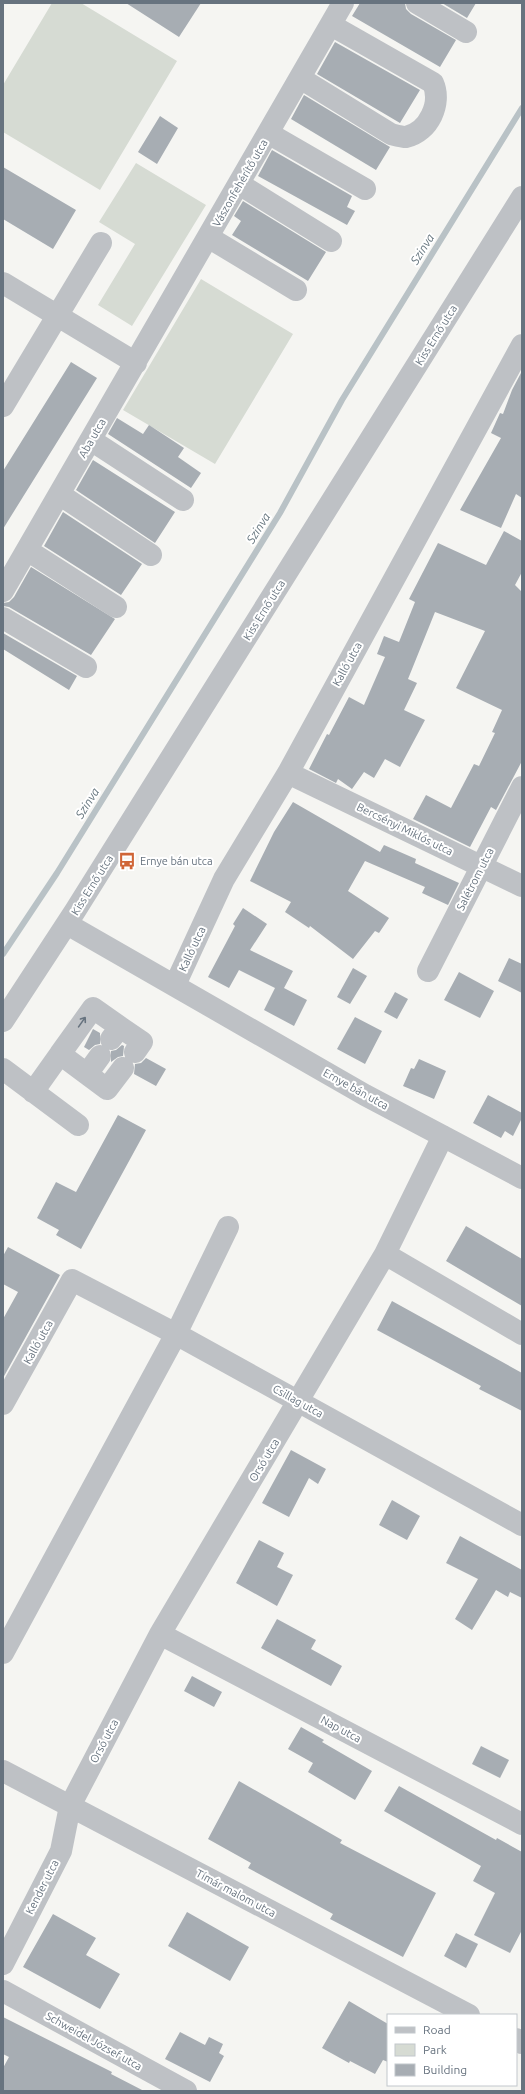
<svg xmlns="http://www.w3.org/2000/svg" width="525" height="2094" viewBox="0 0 525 2094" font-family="Ubuntu,sans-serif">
  <rect width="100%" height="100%" fill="#f5f5f2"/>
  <path fill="#d6dbd3" d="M52 3H81L177 61 100 190 3 132V85Z
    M136 163 206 205 132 326 98 305 135 244 99 222Z
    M201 279 293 334 215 464 123 410Z"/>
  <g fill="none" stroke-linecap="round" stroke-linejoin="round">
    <path stroke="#b9c2c6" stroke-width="6" d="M3 954 57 873 280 513 342 400 522 108"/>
  </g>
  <path fill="#a7adb3" d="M126 3H201L179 37Z
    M360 3H405L406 9 411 14 456 40 440 67 352 16Z
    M442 3H476L467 18Z
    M335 42 420 90 400 123 317 74Z
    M304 95 390 147 376 170 291 119Z
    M160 116 178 128 157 164 138 152Z
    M272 150 352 196 347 207 355 211 347 225 258 176Z
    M3 167 76 210 53 249 3 219Z
    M243 201 326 252 308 281 232 235 241 221 234 216Z
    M71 362 97 378 3 529V471Z
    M522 371V498L516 494 501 528 460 510 501 438 491 433 500 413 503 414 512 390Z
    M117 418 143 434 149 425 184 448 178 457 201 473 191 488 108 434Z
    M93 460 175 512 155 543 76 490Z
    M63 512 142 564 121 595 44 546Z
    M504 531 522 541V572L515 585 522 592V761L496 810 491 807 470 847 413 819 426 795 451 808 474 764 479 766 495 733 492 732 502 710 456 688 485 631 435 612 408 679 417 683 404 710 425 720 400 767 385 759 374 778 364 772 352 789 338 779 336 783 309 769 327 734 329 735 349 697 364 705 385 657 377 654 384 636 399 642 415 602 409 599 438 543 486 565Z
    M31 567 115 619 91 655 9 607 3 606V603L9 602 14 597Z
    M3 633 77 676 69 690 3 649Z
    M293 802 380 852 384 845 416 859 415 863 459 883 448 905 422 893 425 887 365 861 348 891 389 918 379 933 375 931 353 959 310 926 309 928 285 912 291 902 250 881 274 832Z
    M243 908 267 924 250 950 293 971 284 988 307 1000 294 1026 264 1010 275 988 239 970 229 988 208 977 235 926 233 924Z
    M509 958 522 964V993L498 981Z
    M353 968 367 976 350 1004 337 997Z
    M459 972 494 991 480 1018 444 1000Z
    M395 992 408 999 397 1019 384 1012Z
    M355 1017 382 1031 365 1064 337 1049Z
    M93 1029 100 1033V1044L95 1045 89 1050 84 1047Z
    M122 1045 124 1046 123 1056 118 1057 111 1062V1051L116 1050Z
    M146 1058 166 1069 156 1086 134 1074 135 1064 141 1063Z
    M419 1059 446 1071 434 1099 403 1086 411 1068 414 1069Z
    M488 1095 522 1113V1118L513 1136 505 1131 501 1138 473 1123Z
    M118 1115 146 1130 81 1249 56 1235 59 1230 37 1218 56 1182 76 1192Z
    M466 1226 522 1259V1306L446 1261Z
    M8 1247 60 1275 3 1378V1319L18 1292 3 1284V1256Z
    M392 1301 522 1373V1411L479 1389 481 1386 377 1330Z
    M291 1450 326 1469 318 1484 309 1478 289 1517 262 1503Z
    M392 1500 420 1516 407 1540 379 1525Z
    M460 1536 522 1570V1598L510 1592 508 1597 496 1590 472 1630 455 1619 478 1579 446 1563Z
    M259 1540 284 1553 277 1567 293 1575 277 1606 236 1583Z
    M277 1619 316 1640 311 1649 342 1666 331 1686 261 1648Z
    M192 1676 222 1692 214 1707 184 1691Z
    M301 1727 324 1740 322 1742 372 1771 355 1800 308 1772 313 1763 288 1749Z
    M481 1746 509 1760 500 1778 472 1764Z
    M239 1781 342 1840 340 1843 436 1893 403 1957 330 1919 333 1914 248 1868 251 1863 208 1839Z
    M399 1786 496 1840 497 1838 522 1852V1930L510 1953 474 1935 495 1893 473 1881 481 1866 384 1811Z
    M187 1912 249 1947 230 1981 168 1946Z
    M53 1914 96 1938 86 1955 120 1974 100 2009 23 1967Z
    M456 1933 478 1944 466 1968 444 1956Z
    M349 2001 388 2024V2062L383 2060 375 2074 350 2061 349 2063 322 2048Z
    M3 2017 112 2072 111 2074 144 2091H3V2068L9 2057 3 2054Z
    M180 2032 205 2045 209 2037 223 2044 219 2053 224 2056 210 2082 165 2059Z"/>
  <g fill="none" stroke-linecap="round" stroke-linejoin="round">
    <path stroke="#bec1c5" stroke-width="22" d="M417 3 466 32
      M300 78 391 134C395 135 402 137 406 137 429 132 442 103 433 83L331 25
      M268 133 365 189
      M239 184 331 241
      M208 237 296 290
      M3 283 136 363
      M3 406 101 243
      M91 440 183 500
      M59 494 151 555
      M27 550 116 607
      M3 591 343 3
      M3 618 86 667
      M288 773 522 886
      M67 924 365 1095 522 1178
      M428 971 522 787
      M175 985 224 879 288 773 522 345
      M3 1021 75 911 522 197
      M120 1027 142 1042 135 1052
      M60 1054 93 1008 120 1027 111 1039
      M3 1069 78 1125
      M87 1074 100 1056
      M33 1092 60 1054 107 1089 123 1068
      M385 1254 443 1136
      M3 1404 72 1280 176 1334 522 1525
      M160 1634 522 1824
      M3 1653 176 1334 228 1227
      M3 1771 469 2015
      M3 1964 61 1851 70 1806 160 1634 385 1254 522 1334
      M3 1991 186 2091
      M516 2039 522 2043"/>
  </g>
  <defs><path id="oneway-shaft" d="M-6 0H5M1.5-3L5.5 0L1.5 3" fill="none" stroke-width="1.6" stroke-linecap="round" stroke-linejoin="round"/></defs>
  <use stroke="#67737f" href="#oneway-shaft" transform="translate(82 1022) rotate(-55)"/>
  <defs>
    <g id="bus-bare" transform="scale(1.38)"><path d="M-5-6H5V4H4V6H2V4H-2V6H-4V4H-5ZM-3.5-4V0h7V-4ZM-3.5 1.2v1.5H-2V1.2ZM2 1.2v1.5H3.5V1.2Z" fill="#d06537" stroke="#fff" stroke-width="2.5" paint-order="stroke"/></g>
  </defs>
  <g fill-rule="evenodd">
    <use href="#bus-bare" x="127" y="861"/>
  </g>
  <g text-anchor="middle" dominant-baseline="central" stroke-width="4" stroke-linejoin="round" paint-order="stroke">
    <g font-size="11" fill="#67737f" stroke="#fff">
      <text transform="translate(240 183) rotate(-60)">Vászonfehérítő utca</text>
      <text transform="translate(436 335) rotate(-58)">Kiss Ernő utca</text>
      <text transform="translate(92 438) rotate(-60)">Aba utca</text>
      <text transform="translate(264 610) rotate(-58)">Kiss Ernő utca</text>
      <text transform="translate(347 664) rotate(-61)">Kalló utca</text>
      <text transform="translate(405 829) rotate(26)">Bercsényi Miklós utca</text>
      <text transform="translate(475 879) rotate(-63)">Salétrom utca</text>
      <text transform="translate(92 885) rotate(-58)">Kiss Ernő utca</text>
      <text transform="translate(192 949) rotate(-65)">Kalló utca</text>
      <text transform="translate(356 1089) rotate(29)">Ernye bán utca</text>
      <text transform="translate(38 1342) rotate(-61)">Kalló utca</text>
      <text transform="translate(298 1401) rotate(29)">Csillag utca</text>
      <text transform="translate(264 1460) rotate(-59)">Orsó utca</text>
      <text transform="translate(341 1729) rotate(28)">Nap utca</text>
      <text transform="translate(104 1741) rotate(-62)">Orsó utca</text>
      <text transform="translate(42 1887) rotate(-63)">Kender utca</text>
      <text transform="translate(236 1893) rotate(28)">Tímár malom utca</text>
      <text transform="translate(94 2041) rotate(29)">Schweidel József utca</text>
    </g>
    <g font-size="11" fill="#67737f" stroke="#fff" text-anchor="start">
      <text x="140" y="861">Ernye bán utca</text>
    </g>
    <g font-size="12" font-style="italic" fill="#63737c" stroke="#fff">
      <text transform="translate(422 249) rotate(-58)">Szinva</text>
      <text transform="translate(258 528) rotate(-58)">Szinva</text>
      <text transform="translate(87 803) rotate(-58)">Szinva</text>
    </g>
  </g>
  <rect width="525" height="2094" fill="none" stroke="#67737f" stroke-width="8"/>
  <rect x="387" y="2014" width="130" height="72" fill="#ffffff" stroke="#c2c7cc"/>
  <rect x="395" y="2027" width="20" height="6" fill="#bec1c5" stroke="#c2c7cc"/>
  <text x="423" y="2034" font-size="12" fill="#67737f">Road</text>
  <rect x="395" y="2044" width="20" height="12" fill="#d6dbd3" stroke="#c2c7cc"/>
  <text x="423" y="2054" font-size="12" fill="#67737f">Park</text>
  <rect x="395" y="2064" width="20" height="12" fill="#a7adb3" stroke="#c2c7cc"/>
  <text x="423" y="2074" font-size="12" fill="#67737f">Building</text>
</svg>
